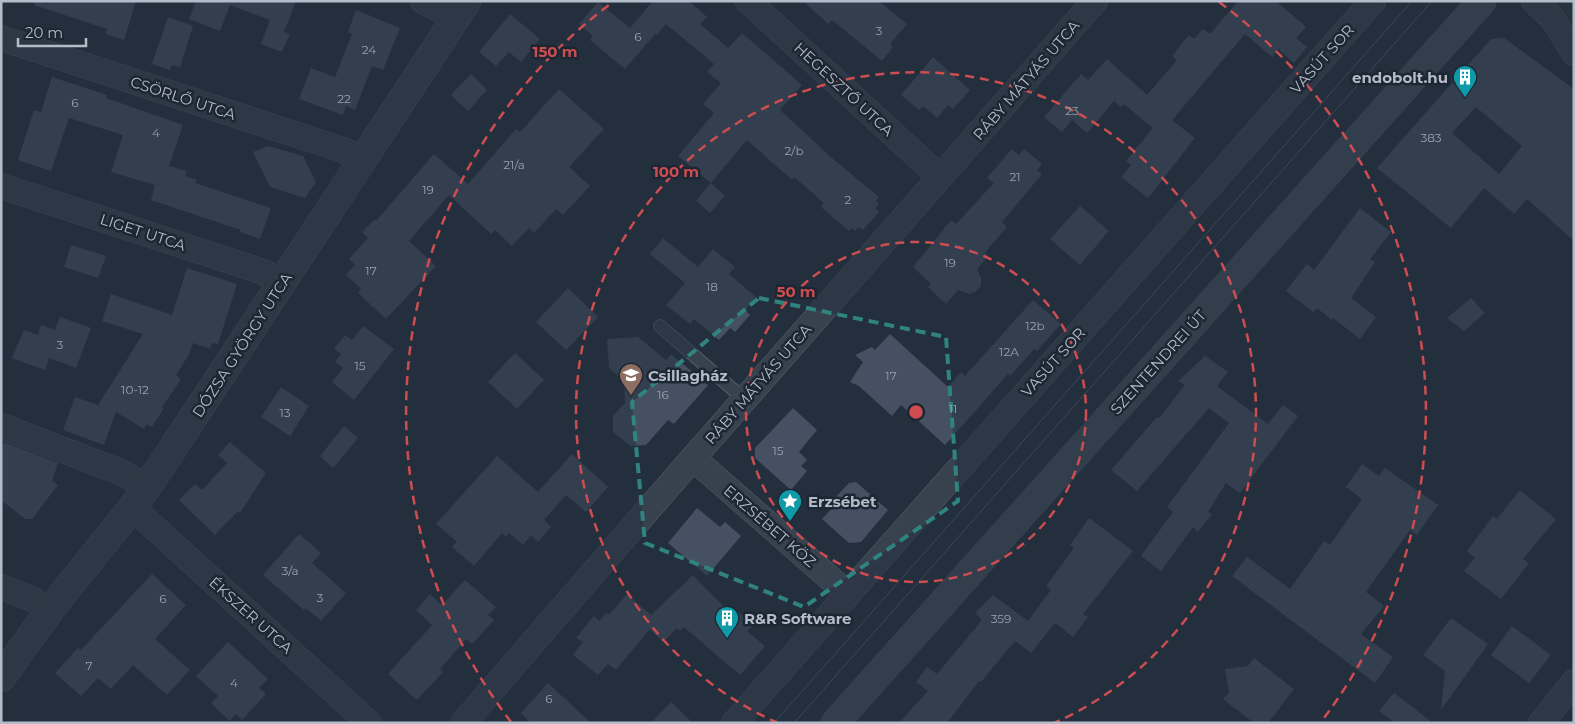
<svg xmlns="http://www.w3.org/2000/svg" width="1575" height="724" viewBox="0 0 1575 724" font-family="Montserrat,sans-serif">
  <rect width="100%" height="100%" fill="#242f3e"/>
  <path fill="#263c3f" d="M1558 1H1574V24Z"/>
  <path fill="#455162" fill-rule="evenodd" d="M34 1H136L124 40 106 34 107 29 34 5Z
    M196 1H296L284 32 290 34 282 52 261 44 270 20 230 5 220 31 189 19Z
    M653 1H689L707 17 700 24 728 48 742 33 802 85 780 110 833 159 879 197 876 201 879 204 875 208 879 212 863 230 859 227 855 231 852 228 849 231 821 207 824 203 794 177 792 180 747 140 711 183 678 156 714 113 703 104 721 83 707 72 714 64 666 24 657 35 656 33 625 69 590 40 593 36 579 24 598 2 630 28Z
    M803 1H879L907 24 890 44 893 47 882 61 832 20 828 24Z
    M1238 1H1276L1306 27 1296 38 1307 47 1294 63 1278 49 1272 57 1245 34 1172 120 1195 138 1148 198 1121 177 1131 165 1126 161 1153 128 1124 104 1121 107 1114 101 1087 133 1072 120 1062 132 1044 117 1081 74 1088 80 1107 59 1147 95 1177 60 1172 56 1189 35 1194 39 1203 29 1210 34Z
    M356 10 400 28 383 70 372 66 355 110 346 106 343 115 299 99 311 68 335 77 352 34 348 32Z
    M510 14 540 39 521 62 509 52 496 66 479 52Z
    M168 17 193 26 180 67 172 65 170 70 152 64Z
    M1504 38 1574 89V241L1527 199 1514 214 1484 188 1451 228 1377 168 1491 39ZM1476 107 1522 146 1499 174 1452 133Z
    M933 57 970 90 953 109 948 105 937 118 923 106 919 110 901 95Z
    M471 74 487 90 468 111 451 95Z
    M52 77 107 95 106 98 183 125 169 166 187 171 185 176 197 180 195 183 271 208 260 239 240 232 241 230 151 200 155 185 111 172 123 135 69 118 51 171 18 160 34 110 41 112Z
    M559 89 604 129 569 167 590 186 563 215 556 209 534 233 529 228 512 246 495 230 491 234 449 195 409 241 436 266 386 319 358 293 361 289 346 275 355 265 349 259 368 238 362 232 374 220 376 221 434 154 468 184 516 129 520 132Z
    M268 146 303 156 316 182 305 198 270 187 253 152Z
    M1012 149 1019 155 1024 149 1042 164 1037 170 1042 174 1002 222 1007 227 988 249 985 253 988 256 977 269 981 278V286L975 292 969 294 958 290 946 304 928 287 931 284 913 267 951 220 956 224 994 183 987 178Z
    M711 183 725 196 710 213 696 201Z
    M1080 206 1109 231 1080 265 1050 239Z
    M1360 208 1391 232 1370 259 1375 262 1351 298 1376 317 1360 339 1333 318 1332 320 1317 308 1313 312 1286 291 1307 264 1314 270Z
    M663 238 698 267 713 249 735 267 729 274 756 297 745 310 750 315 735 332 730 328 719 340 694 319 690 324 666 305 685 283 650 254Z
    M71 245 106 256 98 278 64 267Z
    M187 268 237 284 218 344 212 343 210 349 193 343 188 356 176 375 181 379 162 407 164 408 152 427 147 424 144 429 116 412 104 445 63 430 75 397 98 405 143 334 102 321 111 294 172 315Z
    M568 288 598 317 566 350 536 322Z
    M1471 298 1485 313 1464 331 1447 318Z
    M1033 300 1061 324 1037 351 1034 349 1010 376 1008 374 945 445 901 405 892 416 859 386 850 382 863 362 855 355 872 347 875 350 890 334 948 387 961 372 965 376Z
    M60 317 91 328 76 368 49 358 45 370 12 358 24 330 38 335 41 325 55 330Z
    M363 326 394 349 354 400 332 382 343 368 335 362 341 354 334 349 345 335 352 340Z
    M638 337 666 360 671 354 708 385 674 424 668 420 646 445 630 446 613 432V416L625 403 624 381 609 368 607 339Z
    M515 353 544 380 517 409 488 382Z
    M1205 356 1228 372 1217 386 1268 424 1283 405 1298 416 1240 493 1226 483 1208 512 1212 514 1198 532 1193 527 1161 571 1141 556 1173 512 1167 507 1229 423 1209 408 1137 491 1111 470 1157 417 1159 418 1185 385 1178 381Z
    M281 387 309 406 290 436 261 417Z
    M793 408 817 430 799 452 807 460 801 466 807 471 791 490 755 458V448Z
    M344 426 358 438 333 468 320 456Z
    M4 442 58 463 52 481 58 485 32 519H25L1 500V449Z
    M230 442 266 473 240 513 238 511 215 535 179 500 195 484 202 490 227 463 218 455Z
    M572 454 608 487 586 512 566 495 544 520 551 527 538 542 531 535 523 545 509 533 506 537 502 533 474 566 452 547 457 542 436 524 497 456 538 492Z
    M1362 464 1379 476 1385 468 1438 505 1417 535 1410 530 1366 592 1384 606 1361 634 1393 657 1375 683 1232 576 1247 557 1290 589 1324 541 1330 545 1362 499 1346 487Z
    M856 482 888 510 861 542 849 543 822 519 837 503 833 500 849 483Z
    M1520 490 1556 519 1523 559 1529 563 1501 599 1464 571 1475 558 1467 551 1493 516 1497 519Z
    M697 508 720 527 725 522 741 536 707 576 668 543Z
    M1089 518 1133 551 1083 614 1088 617 1073 637 1055 623 1031 653 1015 641 981 682 979 681 947 723H899L928 691 916 682 927 667 937 674 982 620 975 613 993 595 1028 621 1051 590 1046 586 1074 548 1070 545Z
    M299 534 321 553 312 563 346 593 321 621 306 608 304 610 263 575Z
    M152 574 186 605 155 639 190 670 167 695 133 665 111 689 98 678 81 696 55 673 78 648 81 650 93 637Z
    M693 575 733 616 737 611 753 625 747 631 765 646 740 675 684 627 680 631 677 628 663 642 650 629 616 670 608 664 598 675 573 655 583 642 576 638 594 616 600 621 606 613 609 615 627 594 651 615Z
    M465 580 496 607 488 615 494 620 472 644 466 639 440 669 443 672 417 700 388 674 432 625 416 610 430 594 442 605Z
    M1451 618 1488 644 1441 710 1445 671 1423 655Z
    M1512 626 1551 655 1529 683 1491 655Z
    M228 642 268 679 259 688 266 694 242 720 236 714 230 721 211 703 218 696 196 676Z
    M1254 658 1294 689 1268 723H1254L1223 699 1229 693 1225 669 1248 666Z
    M548 683 591 723H531L521 713Z
    M1394 693 1433 723H1395L1379 711Z
    M671 702 693 723H651Z"/>
  <g fill="none" stroke-linecap="round" stroke-linejoin="round">
    <g stroke="#565f6c" stroke-width="14">
      <path id="service" d="M660 326 745 400"/>
    </g>
    <g stroke="#565f6c" stroke-width="26">
      <path id="minor" d="M423 1 456 17
        M748 1 940 177
        M1534 1 1553 19 1574 53
        M1 38 343 150 363 160
        M1 186 261 271 283 282
        M1 426 123 473 147 487
        M693 458 848 594
        M132 508 147 521 369 723
        M1 587 32 599 50 610
        M463 723 693 458 1095 1
        M734 723 1373 1
        M1541 723 1574 682"/>
    </g>
    <g stroke="#565f6c" stroke-width="29">
      <path id="tertiary" d="M1 678 50 610 132 508 160 468 467 1"/>
    </g>
    <g stroke="#565f6c" stroke-width="29">
      <path id="secondary" d="M835 723 1482 1"/>
    </g>
    <use href="#service" stroke="#38414e" stroke-width="12"/>
    <use href="#minor" stroke="#38414e" stroke-width="25"/>
    <use href="#tertiary" stroke="#38414e" stroke-width="28"/>
    <use href="#secondary" stroke="#465061" stroke-width="28"/>
    <path stroke="#5a6575" stroke-width="1" d="M774 723 1412 1
      M794 723 1432 1"/>
  </g>
  <path d="M0 0H1575V724H0ZM759 298 946 337 958 501 804 607 645 543 632 402Z" fill="#242f3e" fill-opacity=".55" fill-rule="evenodd"/>
  <path fill="none" stroke="#308480" stroke-width="4" stroke-dasharray="10 6" stroke-linejoin="round" d="M759 298 946 337 958 501 804 607 645 543 632 402Z"/>
  <g fill="none" stroke="#ce4d50" stroke-width="2.5" stroke-dasharray="9 6">
    <circle cx="916" cy="412" r="170"/>
    <path d="M778 723A340 340 0 1 1 1054 723"/>
    <path d="M511 722A510 510 0 0 1 613 2M1219 2A510 510 0 0 1 1321 722"/>
  </g>
  <defs>
    <g id="building-pin" transform="scale(1.25)"><path d="M0 17L-7.5 6A9.5 9.5 0 1 1 7.5 6Z" fill="#0f9aa8" stroke="#1d2633"/><path d="M-4-6H4V6H1V3H-1V6H-4ZM-2.5-4.3h1.7v1.8h-1.7ZM.8-4.3h1.7v1.8H.8ZM-2.5-1h1.7V.8h-1.7ZM.8-1h1.7V.8H.8Z" fill="#fff"/></g>
    <g id="school-pin" transform="scale(1.25)"><path d="M0 17L-7.5 6A9.5 9.5 0 1 1 7.5 6Z" fill="#8d6e63" stroke="#1d2633"/><path d="M0-5L7-2L0 1L-7-2ZM-4 1L0 2.5L4 1V4Q0 6-4 4Z" fill="#fff"/></g>
    <g id="sight-pin" transform="scale(1.25)"><path d="M0 17L-7.5 6A9.5 9.5 0 1 1 7.5 6Z" fill="#0f9aa8" stroke="#1d2633"/><path d="M0-6L1.8-2.2L6-1.7L2.9 1.2L3.7 5.4L0 3.3L-3.7 5.4L-2.9 1.2L-6-1.7L-1.8-2.2Z" fill="#fff"/></g>
  </defs>
  <g fill-rule="evenodd">
    <use href="#building-pin" x="1465" y="77"/>
    <use href="#school-pin" x="631" y="375"/>
    <use href="#sight-pin" x="790" y="501"/>
    <use href="#building-pin" x="727" y="618"/>
  </g>
  <g text-anchor="middle" dominant-baseline="central" stroke-width="5" stroke-linejoin="round" paint-order="stroke">
    <g font-size="12" fill="#98a1af">
      <text x="879" y="30">3</text>
      <text x="638" y="36">6</text>
      <text x="369" y="49">24</text>
      <text x="344" y="98">22</text>
      <text x="75" y="102">6</text>
      <text x="1072" y="110">23</text>
      <text x="156" y="132">4</text>
      <text x="1431" y="137">383</text>
      <text x="794" y="150">2/b</text>
      <text x="514" y="164">21/a</text>
      <text x="1015" y="176">21</text>
      <text x="428" y="189">19</text>
      <text x="848" y="199">2</text>
      <text x="950" y="262">19</text>
      <text x="371" y="270">17</text>
      <text x="712" y="286">18</text>
      <text x="1035" y="325">12b</text>
      <text x="60" y="344">3</text>
      <text x="1009" y="351">12A</text>
      <text x="360" y="365">15</text>
      <text x="891" y="375">17</text>
      <text x="135" y="389">10-12</text>
      <text x="663" y="394">16</text>
      <text x="953" y="408">11</text>
      <text x="285" y="412">13</text>
      <text x="778" y="450">15</text>
      <text x="290" y="570">3/a</text>
      <text x="320" y="597">3</text>
      <text x="163" y="598">6</text>
      <text x="1001" y="618">359</text>
      <text x="89" y="665">7</text>
      <text x="234" y="682">4</text>
      <text x="549" y="698">6</text>
    </g>
    <g font-size="15" fill="#b4bcc9" stroke="#1d2633">
      <text transform="translate(1322 59) rotate(-48)">VASÚT SOR</text>
      <text transform="translate(1026 80) rotate(-49)">RÁBY MÁTYÁS UTCA</text>
      <text transform="translate(844 89) rotate(43)">HEGESZTŐ UTCA</text>
      <text transform="translate(183 98) rotate(18)">CSÖRLŐ UTCA</text>
      <text transform="translate(143 232) rotate(18)">LIGET UTCA</text>
      <text transform="translate(242 345) rotate(-57)">DÓZSA GYÖRGY UTCA</text>
      <text transform="translate(1053 362) rotate(-48)">VASÚT SOR</text>
      <text transform="translate(1158 362) rotate(-48)">SZENTENDREI ÚT</text>
      <text transform="translate(758 384) rotate(-49)">RÁBY MÁTYÁS UTCA</text>
      <text transform="translate(770 526) rotate(41)">ERZSÉBET KÖZ</text>
      <text transform="translate(251 615) rotate(42)">ÉKSZER UTCA</text>
    </g>
    <g font-size="15" font-weight="bold" fill="#b4bcc9" stroke="#1d2633" text-anchor="start">
      <text x="1448" y="77" text-anchor="end">endobolt.hu</text>
      <text x="648" y="375">Csillagház</text>
      <text x="808" y="501">Erzsébet</text>
      <text x="744" y="618">R&amp;R Software</text>
    </g>
  </g>
  <circle cx="916" cy="412" r="8" fill="#ce4d50" stroke="#1d2633" stroke-width="2.5"/>
  <g font-size="15" text-anchor="middle" font-weight="bold" fill="#ce4d50" stroke="#1d2633" stroke-width="5" stroke-linejoin="round" paint-order="stroke">
    <text x="555" y="57">150 m</text>
    <text x="676" y="177">100 m</text>
    <text x="796" y="297">50 m</text>
  </g>
  <rect width="1575" height="724" fill="none" stroke="#b4bcc9" stroke-width="5"/>
  <path d="M18 38v8h68v-8" fill="none" stroke="#b4bcc9" stroke-width="2.5"/>
  <text x="25" y="38" font-size="15" fill="#b4bcc9" stroke="#1d2633" stroke-width="4" paint-order="stroke">20 m</text>
</svg>
